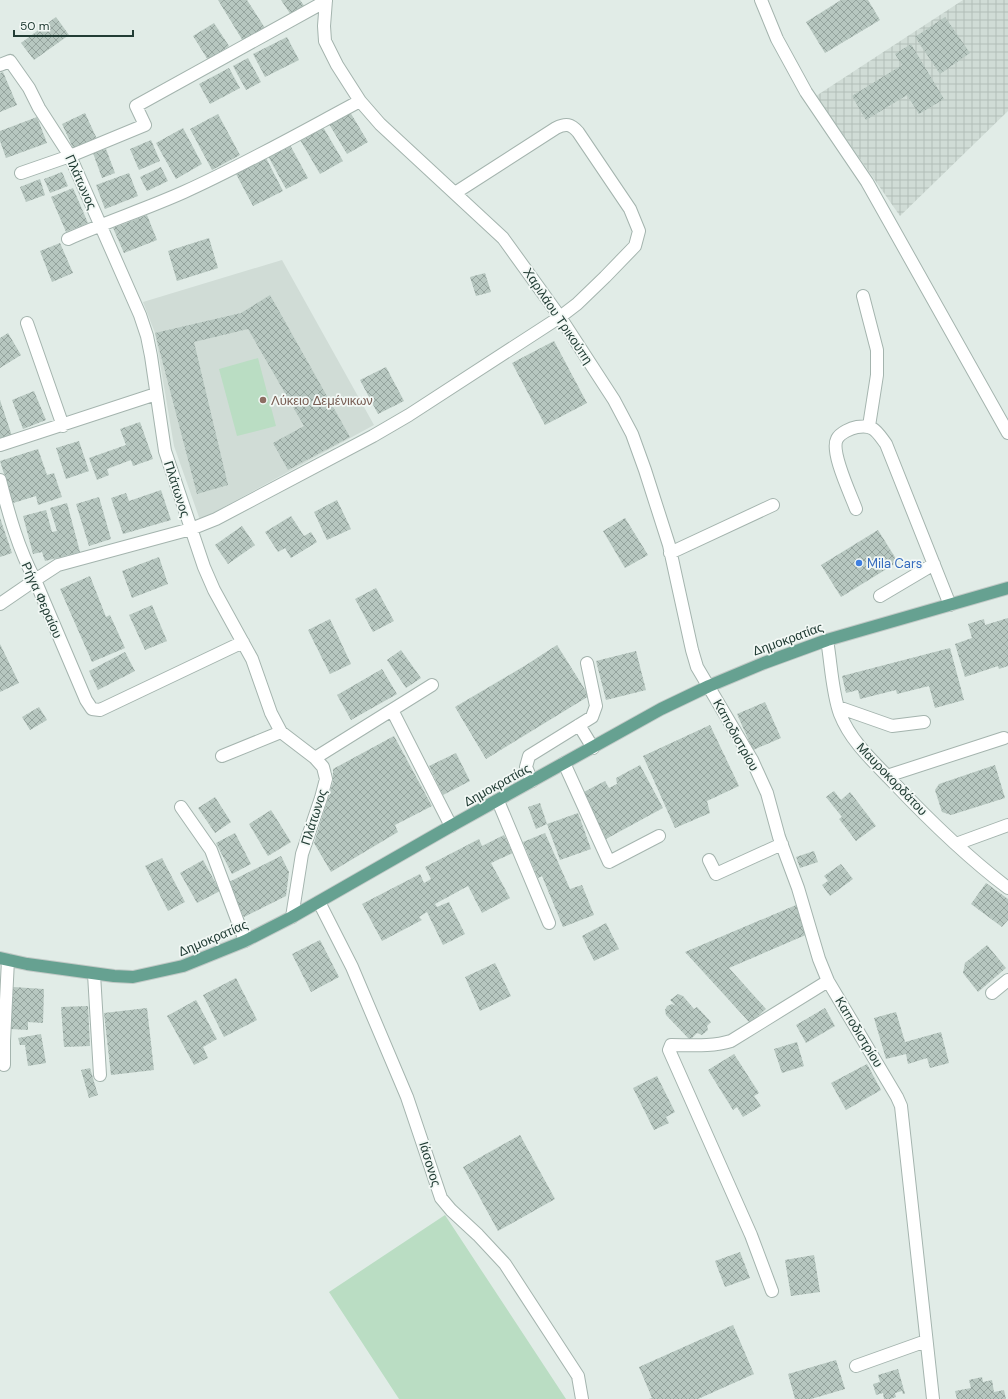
<svg xmlns="http://www.w3.org/2000/svg" width="1008" height="1399" viewBox="0 0 1008 1399" font-family="'DM Sans',sans-serif">
  <defs>
    <pattern id="industrial-grid" width="8" height="8" patternUnits="userSpaceOnUse"><rect width="8" height="8" fill="#d0dcd6"/><path d="M0 4h8M4 0v8" fill="none" stroke="#b2beb8"/></pattern>
    <pattern id="building-cross-hatch" width="8" height="8" patternUnits="userSpaceOnUse"><rect width="8" height="8" fill="#b7c7c0"/><path d="M0 0l8 8M0 8l8-8" fill="none" stroke="#94a39d"/></pattern>
  </defs>
  <rect width="100%" height="100%" fill="#e1ece7"/>
  <path fill="#d0dcd6" d="M282 260 374 425 200 520 174 446 155 333 143 302Z"/>
  <path fill="url(#industrial-grid)" d="M963 0H1008V111L900 216 816 96Z"/>
  <path fill="#baddc3" d="M258 358 276 426 237 436 219 369Z
    M445 1215 566 1399H399L329 1292Z"/>
  <path fill="url(#building-cross-hatch)" d="M218 0H247L265 28 243 41Z
    M281 0H300L305 7 291 15Z
    M841 0H868L880 20 825 53 806 22Z
    M56 17 69 35 34 60 21 43Z
    M945 17 970 53 940 74 915 37Z
    M214 23 229 46 208 60 193 36Z
    M287 37 299 60 265 77 253 54Z
    M911 44 944 99 919 114 907 95 866 120 852 96 902 65 895 54Z
    M248 58 261 82 246 90 233 66Z
    M229 68 240 88 210 104 199 84Z
    M3 72 17 105 0 112V73Z
    M350 112 368 142 347 154 329 124Z
    M85 113 97 139 74 150 62 124Z
    M218 114 240 155 212 170 190 129Z
    M37 117 47 143 6 158 0 141V131Z
    M323 127 343 161 320 174 300 140Z
    M183 128 202 164 176 179 156 143Z
    M151 140 160 161 139 170 130 149Z
    M290 145 308 178 286 189 268 156Z
    M106 149 115 173 102 178 93 153Z
    M266 158 283 191 253 206 236 174Z
    M161 167 168 181 147 191 140 177Z
    M62 172 68 186 50 193 44 179Z
    M129 173 138 196 105 209 96 185Z
    M40 179 45 195 26 202 20 187Z
    M73 188 88 223 66 232 51 197Z
    M147 215 157 240 124 253 113 228Z
    M209 238 218 268 177 281 168 251Z
    M60 243 73 273 52 282 40 251Z
    M485 273 491 292 476 296 470 277Z
    M270 295 350 437 288 470 273 443 304 426 248 329 194 342 228 485 197 494 155 333 241 313Z
    M8 333 21 355 0 368V338Z
    M554 341 587 403 545 425 512 363Z
    M386 367 404 401 378 414 360 380Z
    M34 391 46 420 23 429 12 400Z
    M0 400 12 436 0 440Z
    M140 422 153 459 133 466 131 460 107 469 109 475 97 480 89 458 126 445 120 429Z
    M79 441 89 471 66 479 56 448Z
    M38 449 47 475 54 473 62 497 38 505 36 496 13 503 0 461Z
    M161 490 171 520 123 534 111 498 126 493 129 501Z
    M99 497 111 539 89 546 76 504Z
    M337 500 351 529 327 540 314 512Z
    M67 503 80 552 45 561 42 552 33 554 23 516 46 510 52 532 57 531 50 508Z
    M291 516 304 536 311 532 317 542 291 558 285 548 278 552 265 532Z
    M0 518 12 553 0 557Z
    M625 518 648 555 625 568 603 531Z
    M242 526 255 545 228 564 215 545Z
    M878 530 898 562 841 597 821 565Z
    M159 557 168 584 132 598 122 571Z
    M90 576 106 617 110 615 125 648 92 662 60 589Z
    M376 588 394 621 373 632 355 599Z
    M152 605 167 641 145 650 129 615Z
    M1008 618V666L999 669 998 666 965 677 955 644 972 638 968 624 984 619 985 625Z
    M330 619 351 664 330 674 308 630Z
    M0 644 19 683 0 692Z
    M557 645 589 696 486 759 455 707 526 665Z
    M950 648 964 700 935 708 929 686 897 694 896 690 860 699 858 690 846 693 842 676Z
    M401 650 421 678 406 688 387 660Z
    M636 651 646 690 606 700 596 661Z
    M125 652 135 671 98 690 89 671Z
    M382 669 397 694 351 720 337 695Z
    M765 702 781 738 753 750 737 714Z
    M39 707 47 720 30 730 22 717Z
    M710 725 739 786 707 801 710 813 675 828 643 756Z
    M394 736 432 806 395 825 398 832 331 872 314 843 333 782V769Z
    M456 753 470 781 443 795 429 766Z
    M640 765 663 808 606 839 582 793 605 781 609 788 617 784 616 778Z
    M995 765 1005 798 951 815 942 812 935 790 939 784Z
    M834 791 841 800 850 792 876 826 856 841 839 819 842 817 826 797Z
    M215 797 231 822 215 833 198 808Z
    M540 803 547 824 536 829 528 807Z
    M271 810 291 842 268 856 249 824Z
    M578 813 591 849 560 860 547 824Z
    M235 833 251 864 232 874 216 843Z
    M545 833 570 889 582 885 594 915 563 927 542 876 538 878 523 842Z
    M504 835 513 853 491 863 510 898 482 913 468 886 435 904 437 907 449 902 465 934 443 945 427 912 419 917 422 920 382 941 362 904 420 874 424 883 431 879 425 867 479 839 482 846Z
    M814 851 818 862 800 868 796 857Z
    M281 856 289 872 286 896 244 917 227 883Z
    M162 858 185 902 168 911 145 866Z
    M203 860 220 891 197 903 180 873Z
    M841 864 853 879 830 896 822 885 828 881 824 876Z
    M986 883 1008 899V920L1002 927 971 904Z
    M796 905 808 934 729 968 766 1009 750 1023 685 952Z
    M606 923 619 949 594 961 582 936Z
    M320 940 339 977 311 992 292 954Z
    M987 945 1006 968 978 992 963 973 965 963Z
    M495 963 511 996 480 1011 465 977Z
    M236 978 257 1020 224 1037 203 995Z
    M13 987 44 989 43 1023 28 1022V1030L11 1029Z
    M678 994 683 996 694 1009 697 1007 711 1022 707 1026 708 1030 702 1035 697 1033 690 1040 666 1015 665 1010 667 1006 672 1004 676 1006 670 1000Z
    M196 1000 217 1039 203 1047 208 1058 194 1065 167 1016Z
    M88 1006 90 1046 64 1047 61 1007Z
    M147 1008 154 1070 111 1075 104 1013Z
    M825 1008 835 1026 806 1043 796 1025Z
    M896 1012 905 1042 941 1032 949 1063 930 1068 927 1058 908 1064 906 1054 886 1059 874 1018Z
    M41 1034 46 1063 28 1066 25 1045H20L18 1038Z
    M797 1042 804 1066 782 1073 774 1049Z
    M734 1054 759 1093 754 1096 761 1106 743 1117 737 1107 733 1110 708 1070Z
    M867 1064 881 1090 846 1110 831 1083Z
    M90 1068 98 1095 89 1098 81 1070Z
    M657 1076 675 1112 666 1117 669 1123 654 1130 633 1088Z
    M520 1135 555 1199 498 1231 463 1167Z
    M740 1252 750 1278 725 1287 715 1261Z
    M814 1255 820 1292 791 1296 785 1260Z
    M733 1325 754 1374 698 1399H649L652 1398 639 1367Z
    M836 1360 845 1389 811 1399H795L788 1374Z
    M898 1369 905 1394H903L902 1391 895 1393 896 1397 890 1399H884L883 1393 876 1395 873 1384 880 1382 878 1375Z
    M982 1377 983 1382 992 1380 994 1392 1004 1390 1006 1399H957L955 1391 971 1388 969 1380Z"/>
  <g fill="none" stroke-linecap="round" stroke-linejoin="round">
    <g stroke="#a4b4ae" stroke-width="14">
      <path id="minor" d="M326 0 324 26 325 41 337 65 360 101 380 124 503 238 560 317 614 400 632 434 645 470 669 545 692 650 697 667 752 760 767 793 779 837 798 888 819 959 828 981 897 1097 901 1106 933 1399
        M761 0 777 39 806 92 867 182 1008 433
        M0 65 10 61 29 88 39 108 70 156 140 315 147 336 151 356 165 451 204 567 214 590 252 659 271 713 281 732 315 758 323 767 326 779 321 798 302 854 292 917
        M21 173 70 156 145 125 136 106 326 1
        M68 239C106 222 146 209 184 192 244 165 302 132 360 101
        M863 296 877 350V375L869 426
        M27 323 63 426
        M0 445 156 394
        M0 480C9 515 18 548 35 580L86 700 92 709 100 710 243 642
        M856 509C851 495 830 452 837 439 840 433 851 428 857 427 874 424 877 432 886 444L950 605
        M670 553 773 505
        M880 596 934 564
        M0 604 35 580 58 565 191 529 216 519 373 436 409 415 560 317 577 304 605 277 635 246 639 231 630 209 578 132C571 124 566 123 556 128L455 193
        M827 640C831 662 832 693 840 714 851 742 874 762 894 783 929 820 967 857 1008 888
        M838 707 892 726 924 722
        M392 710 451 826
        M579 725 593 748
        M222 756 281 732
        M315 758 432 685
        M564 763 609 862 659 836
        M887 776 1004 738
        M532 781 526 767 529 756 592 717 596 706 587 663
        M498 801 549 923
        M181 807 211 850 245 941
        M956 844 1008 825
        M709 860 716 874 782 844
        M319 902 352 967 407 1097 441 1198 451 1210 478 1235 505 1264 578 1376 582 1399
        M94 974 100 1075
        M992 993 1008 980
        M4 1065V1041L8 960
        M772 1291 751 1235 669 1050 671 1045C690 1045 712 1047 731 1041L828 981
        M856 1366 926 1341"/>
    </g>
    <g stroke="#c1c9c6" stroke-width="14">
      <path id="major" d="M0 958 27 964 114 976 133 977 183 966 245 941 292 917 451 826 661 709 709 686 764 663 827 640 1008 588"/>
    </g>
    <use href="#minor" stroke="#fff" stroke-width="12"/>
    <use href="#major" stroke="#66a191" stroke-width="12"/>
  </g>
  <circle fill="#8d6e63" stroke="#f2f8f5" stroke-width="1.5" cx="263" cy="400" r="4"/>
  <circle fill="#3f7fe0" stroke="#f2f8f5" stroke-width="1.5" cx="859" cy="563" r="4"/>
  <g text-anchor="middle" dominant-baseline="central" stroke-width="3.5" stroke-linejoin="round" paint-order="stroke">
    <g font-size="13" fill="#223d35" stroke="#f2f8f5">
      <text transform="translate(81 182) rotate(66)">Πλάτωνος</text>
      <text transform="translate(558 316) rotate(56)">Χαριλάου Τρικούπη</text>
      <text transform="translate(177 489) rotate(72)">Πλάτωνος</text>
      <text transform="translate(42 600) rotate(66)">Ρήγα Φεραίου</text>
      <text transform="translate(788 639) rotate(-20)">Δημοκρατίας</text>
      <text transform="translate(736 735) rotate(61)">Καποδιστρίου</text>
      <text transform="translate(892 779) rotate(46)">Μαυροκορδάτου</text>
      <text transform="translate(497 785) rotate(-29)">Δημοκρατίας</text>
      <text transform="translate(314 817) rotate(-72)">Πλάτωνος</text>
      <text transform="translate(213 938) rotate(-23)">Δημοκρατίας</text>
      <text transform="translate(859 1032) rotate(59)">Καποδιστρίου</text>
      <text transform="translate(430 1164) rotate(73)">Ιάσονος</text>
    </g>
    <g font-size="13" fill="#785e54" stroke="#f2f8f5" text-anchor="start">
      <text x="271" y="400">Λύκειο Δεμένικων</text>
    </g>
    <g font-size="13" fill="#366cbe" stroke="#f2f8f5" text-anchor="start">
      <text x="867" y="563">Mila Cars</text>
    </g>
  </g>
  <path d="M14 30v6h119v-6" fill="none" stroke="#223d35" stroke-width="2"/>
  <text x="20" y="30" font-size="12" fill="#223d35" stroke="#f2f8f5" stroke-width="3" paint-order="stroke">50 m</text>
</svg>
